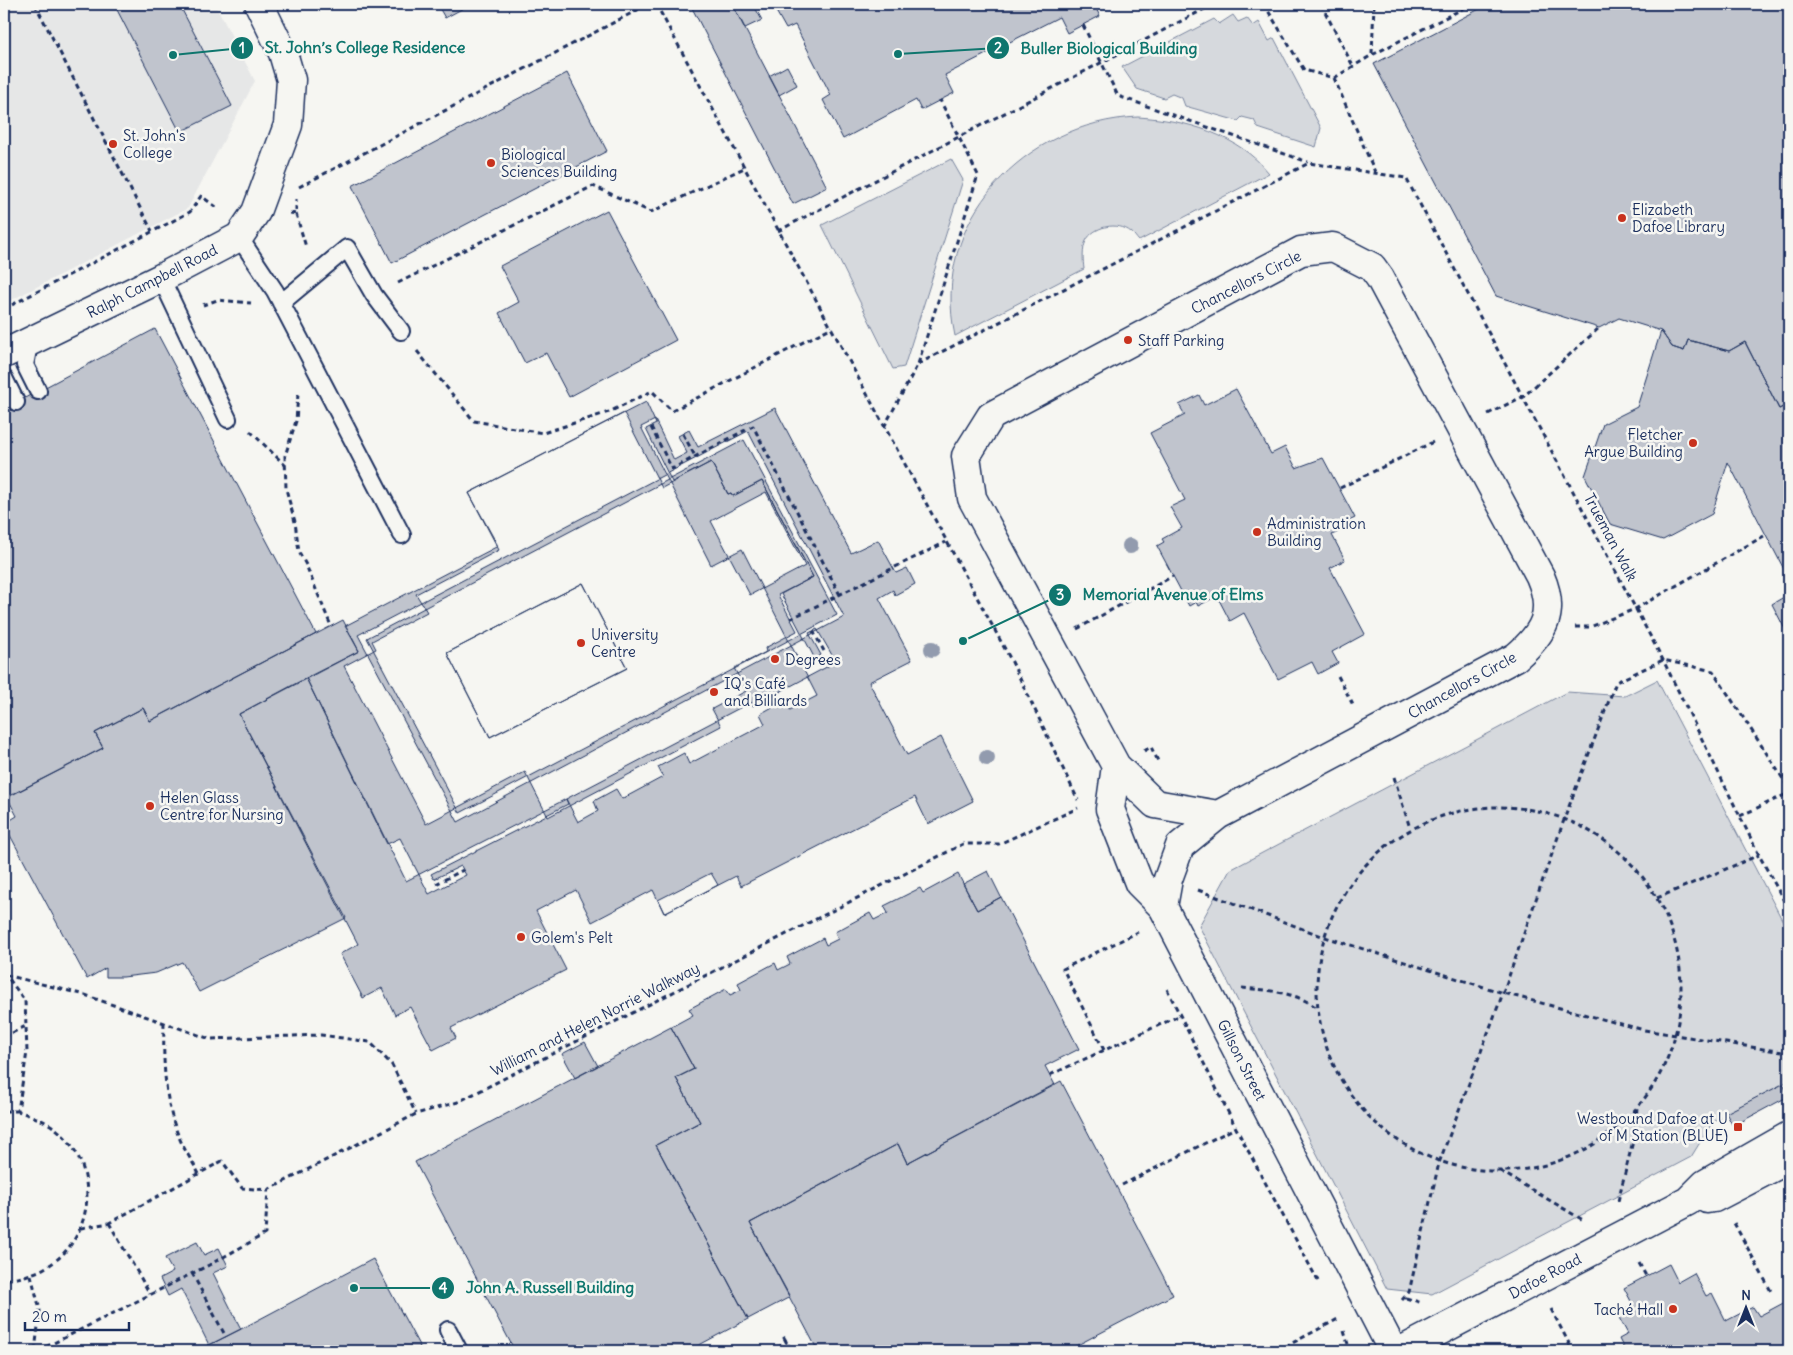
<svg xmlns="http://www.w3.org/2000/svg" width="1793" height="1355" viewBox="0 0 1793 1355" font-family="Delius,sans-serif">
  <rect width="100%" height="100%" fill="#f6f6f2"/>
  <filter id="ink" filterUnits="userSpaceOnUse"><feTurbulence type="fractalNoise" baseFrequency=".02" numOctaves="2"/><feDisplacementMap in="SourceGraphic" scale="10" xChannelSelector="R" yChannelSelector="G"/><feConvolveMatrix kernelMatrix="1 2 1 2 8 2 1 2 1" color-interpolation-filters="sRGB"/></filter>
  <g filter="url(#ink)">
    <path fill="#e6e7e7" d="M4 4H215L255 81 188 208 4 304Z"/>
    <path fill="#d6d9dd" stroke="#78849e" d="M1233 15 1238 22 1247 18 1253 26 1259 22 1269 41 1274 38 1321 128 1316 147 1258 128 1254 120 1242 117 1238 121 1185 106 1182 98 1172 94 1164 98 1137 89 1122 67 1214 19 1219 24Z
      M1138 117C1186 120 1237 134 1269 173L1139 241C1136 238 1134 234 1131 232 1118 221 1093 226 1086 241 1082 249 1083 261 1084 269L955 336C930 220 1025 122 1138 117Z
      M951 159 963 180 904 367 893 369 822 225Z
      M1657 680 1789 933V1073L1786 1075V1082L1712 1123 1691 1157 1432 1294 1387 1289 1199 926 1230 870 1567 692 1625 696Z"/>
    <path fill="#c0c4cd" stroke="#1b2f5e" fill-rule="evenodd" d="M114 4H179L232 106 180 132Z
      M437 4H471L445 18Z
      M690 4H732L827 187 793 204Z
      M740 4H753L762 20 745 28 734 7Z
      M772 4H1102L1095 7 1100 16 1067 33 1059 17 945 75 954 93 921 110 916 100 843 139 823 100 831 95 795 25 786 29Z
      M1489 4H1789V404L1779 409 1745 342 1729 351 1688 340 1684 351 1672 347 1661 331 1619 318 1599 328 1496 296 1374 64Z
      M787 66 797 85 779 95 769 76Z
      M567 73 607 151 392 263 352 186Z
      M607 210 676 340 569 397 546 353 525 363 499 313 519 302 500 266Z
      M155 329 316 634 150 721 143 708 95 733 103 748 4 799V409Z
      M1661 331 1672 347 1684 351 1688 340 1729 351 1745 342 1779 409 1789 404V573L1787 575 1728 462 1712 514 1663 540 1610 524 1585 476 1603 424 1637 407Z
      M1236 389 1271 454 1285 447 1296 468 1323 458 1355 518 1349 521 1351 525 1332 535 1345 560 1330 568 1365 634 1332 652 1338 663 1318 674 1312 662 1278 679 1244 613 1230 621 1217 596 1198 606 1196 602 1189 606 1157 546 1164 542 1162 539 1182 528 1170 507 1185 500 1150 433 1185 415 1179 405 1199 395 1204 405Z
      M646 402 656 424 646 429 672 482 711 462 728 494 731 493 733 496 762 481 813 577 781 594 815 659 821 655 809 633 817 629 836 662 753 706 751 702 566 799 568 804 431 874 434 879 461 866 466 875 429 894 400 838 387 844 306 678 359 651 345 626 498 546 469 493Z
      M775 408 851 553 878 540 896 573 907 568 915 584 895 595 893 590 879 598 912 660 869 682 907 755 941 737 973 801 928 824 915 797 741 886 736 876 664 913 653 890 592 922 576 890 536 911 566 970 451 1028 456 1038 433 1050 410 1007 395 1015 382 988 363 998 340 954 358 944 239 714 306 678 406 881 566 799 578 822 598 811 594 801 616 789 622 799 663 777 658 767 684 753 689 764 765 724 760 714 785 700 790 710 817 696 742 549 711 565 641 427 655 420 674 460 687 453 678 436 689 430 698 447Z
      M624 413 662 488 711 462 728 494 731 493 733 496 762 481 813 577 778 595 797 631 765 648 766 652 734 668 746 691 712 709 721 726 548 817 525 772 426 824 344 666 376 649 372 641 427 612 416 594 499 550 469 493Z
      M748 431 844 617 458 822 358 635ZM766 492 805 566 750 595 711 521ZM583 583 627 668 490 737 447 653Z
      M744 440 837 615 460 813 367 638ZM583 583 627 668 490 737 447 653Z
      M1789 594V637L1772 604Z
      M343 620 359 651 239 714 346 918 199 992 182 962 156 973 123 977H106V968L87 979 4 824 17 816 7 797 103 748 95 733 143 708 150 721Z
      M988 871 1001 897 977 910 963 884Z
      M711 873 718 885 664 913 658 900Z
      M958 874 977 910 1001 897 1079 1049 1045 1066 1055 1085 907 1163 898 1144 750 1223 790 1297 748 1319 656 1145 700 1122 676 1078 694 1069 671 1027 693 1015 689 1009 726 989 730 995 741 990 738 983 775 963 778 970 790 964 787 957 823 938 826 945 838 939 835 932 870 913 874 920 888 913 884 906 920 888 923 893Z
      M671 1027 694 1069 676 1078 700 1122 656 1145 748 1319 688 1351H515L415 1162Z
      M585 1042 598 1066 575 1078 562 1054Z
      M1061 1081 1173 1295 1066 1351H818L750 1223 898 1144 907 1163Z
      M1783 1084 1789 1096 1733 1126 1726 1113Z
      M197 1242 204 1255 219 1248 228 1266 213 1273 241 1329 209 1345 181 1289 168 1296 160 1279 173 1272 165 1258Z
      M373 1259 422 1351H198L241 1329Z
      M1669 1264 1678 1282 1694 1273 1706 1296 1712 1293 1726 1321 1753 1307 1759 1316 1789 1300V1351H1625L1619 1339 1628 1334 1617 1314 1633 1305 1624 1288Z"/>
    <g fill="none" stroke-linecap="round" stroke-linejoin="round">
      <g stroke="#1b2f5e" stroke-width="20">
        <path id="service" d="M239 237 275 291 402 535
          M161 278 228 419
          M281 303 347 248 374 295 401 331
          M30 340 25 365 38 391
          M4 378 16 402
          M448 1330 459 1351"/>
      </g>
      <g stroke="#1b2f5e" stroke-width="31">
        <path id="minor" d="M4 354 161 278 239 237 256 212 288 125 291 80 283 53 259 4
          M1116 766 1110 809 1139 883 1163 907 1393 1351
          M1163 907 1168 879 1180 846 1218 815 1516 657C1544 633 1556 613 1540 576L1380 278 1372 267 1333 247 1301 251 991 416 966 456 972 498 1116 766 1155 804 1218 815
          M1707 1199 1714 1198 1789 1159
          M1401 1351 1688 1201 1705 1184 1789 1136"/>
      </g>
      <path stroke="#1b2f5e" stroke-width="3" stroke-dasharray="5 4" stroke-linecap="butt" d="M35 4 152 231
        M656 4 1012 662 1078 800
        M1264 4 1304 70 1334 78 1375 172
        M1321 4 1353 66
        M1083 25 1118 96 1308 162
        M1372 54 1374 4
        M1334 78 1372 55 1472 4
        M299 187 649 4
        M290 213 296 214V199
        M296 214 306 247
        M778 231 1214 4
        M398 283 593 186 651 212 744 168
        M203 305 217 300 251 303
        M4 309 190 212 201 196 219 209
        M417 351 474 421 543 433 609 412 652 391 672 411 832 327
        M918 364 1309 163 1406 178 1663 660 1759 855 1789 910
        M298 394 296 421 285 456 286 489 295 522 299 552 306 565 331 626
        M1488 414 1524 396 1599 328
        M651 427 672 469 753 426 840 595
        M884 427 918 364 978 175 940 100
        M250 431 285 465
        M683 434 695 456
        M1340 488 1433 442
        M790 619 946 542
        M1575 627H1590L1635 609 1764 536
        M1077 629 1173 576
        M813 631 824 651
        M1338 676 1353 705
        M1144 751 1151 747 1158 761
        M1394 777 1410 828
        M1317 989a182 182 0 1 1 364 0a182 182 0 1 1-364 0Z
        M1740 816 1789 793
        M436 884 463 870
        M1198 890 1322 936 1503 993 1644 1030 1789 1053
        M1657 898 1759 855
        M4 972 25 1001 27 1052 18 1111C31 1116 45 1120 56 1129 103 1167 95 1243 41 1270 29 1275 16 1280 4 1279
        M6 975 85 995 210 1039 321 1035 370 1042 392 1065 416 1114
        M1242 988C1267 990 1298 992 1318 1009
        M1167 989 1236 1128 1318 1281
        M164 1023C163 1060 164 1102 179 1137 184 1150 193 1162 199 1174
        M4 1037 26 1026
        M1104 1050 1063 969 1138 932
        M1050 1075 1181 1015
        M4 1111H18
        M1500 1171 1583 1220
        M1122 1185 1237 1127
        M1618 1201 1635 1133 1637 1107
        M109 1223 150 1294
        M1734 1223 1772 1293
        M81 1228 109 1223 222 1161 242 1188 268 1190 416 1114 458 1102 963 844H999L1078 808
        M1639 1263 1646 1276
        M192 1273 226 1337
        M31 1275 40 1310 35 1351
        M1406 1298 1422 1303
        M1402 1300 1409 1292 1439 1163 1503 993 1565 817 1616 682 1663 660 1713 671 1789 788
        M1551 1309 1573 1351
        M1344 1331 1350 1351
        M38 1351 209 1265 265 1234 268 1190
        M770 1351 787 1343
        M791 1351 783 1336 792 1351
        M1277 1351 1338 1319"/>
      <use href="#service" stroke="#f6f6f2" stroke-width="16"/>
      <use href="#minor" stroke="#f6f6f2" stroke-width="28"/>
    </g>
    <g fill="#929bae">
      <circle cx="1130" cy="546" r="8"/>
      <circle cx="932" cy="649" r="8"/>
      <circle cx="987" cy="758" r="8"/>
    </g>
  </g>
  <g fill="#c8321e" stroke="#f6f6f2" stroke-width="2">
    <circle cx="113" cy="144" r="5"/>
    <circle cx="491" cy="163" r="5"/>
    <circle cx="1622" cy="218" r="5"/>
    <circle cx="1128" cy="340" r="5"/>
    <circle cx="1693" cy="443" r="5"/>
    <circle cx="1257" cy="532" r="5"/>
    <circle cx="581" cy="643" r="5"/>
    <circle cx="775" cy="659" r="5"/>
    <circle cx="714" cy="692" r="5"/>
    <circle cx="150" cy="806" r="5"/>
    <circle cx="521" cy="937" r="5"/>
    <rect x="1733" y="1122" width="10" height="10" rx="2.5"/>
    <circle cx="1673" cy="1309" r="5"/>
  </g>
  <g text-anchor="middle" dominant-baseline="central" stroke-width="5" stroke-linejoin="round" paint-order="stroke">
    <g font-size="15" fill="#1b2f5e" stroke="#f6f6f2" text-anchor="start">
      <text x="123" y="135">St. John's<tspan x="123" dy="17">College</tspan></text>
      <text x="501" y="154">Biological<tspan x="501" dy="17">Sciences Building</tspan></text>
      <text x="1632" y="209">Elizabeth<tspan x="1632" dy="17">Dafoe Library</tspan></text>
      <text x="1138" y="340">Staff Parking</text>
      <text x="1683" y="434" text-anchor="end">Fletcher<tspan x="1683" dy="17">Argue Building</tspan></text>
      <text x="1267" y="523">Administration<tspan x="1267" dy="17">Building</tspan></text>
      <text x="591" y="634">University<tspan x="591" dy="17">Centre</tspan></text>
      <text x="785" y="659">Degrees</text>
      <text x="724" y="683">IQ's Café<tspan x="724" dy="17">and Billiards</tspan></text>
      <text x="160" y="797">Helen Glass<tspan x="160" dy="17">Centre for Nursing</tspan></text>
      <text x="531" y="937">Golem's Pelt</text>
      <text x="1728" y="1118" text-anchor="end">Westbound Dafoe at U<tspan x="1728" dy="17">of M Station (BLUE)</tspan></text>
      <text x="1663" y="1309" text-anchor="end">Taché Hall</text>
    </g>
    <g font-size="15" fill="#1b2f5e" stroke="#f6f6f2">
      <text transform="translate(152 281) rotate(-27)">Ralph Campbell Road</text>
      <text transform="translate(1246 282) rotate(-27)">Chancellors Circle</text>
      <text transform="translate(1611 537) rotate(62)">Trueman Walk</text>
      <text transform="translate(1462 685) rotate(-29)">Chancellors Circle</text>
      <text transform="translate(595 1019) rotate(-27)">William and Helen Norrie Walkway</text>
      <text transform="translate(1242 1060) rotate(63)">Gillson Street</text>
      <text transform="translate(1545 1276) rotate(-28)">Dafoe Road</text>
    </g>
  </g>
  <path fill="none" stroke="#0f766e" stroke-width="2" d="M173 55L242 48M898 54L998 48M963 641L1060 595M354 1288L443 1288"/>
  <g fill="#0f766e" stroke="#f6f6f2" stroke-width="2">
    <circle cx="173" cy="55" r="5"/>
    <circle cx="898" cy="54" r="5"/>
    <circle cx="963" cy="641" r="5"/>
    <circle cx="354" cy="1288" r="5"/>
    <circle cx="242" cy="48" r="12"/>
    <circle cx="998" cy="48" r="12"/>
    <circle cx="1060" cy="595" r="12"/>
    <circle cx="443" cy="1288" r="12"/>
  </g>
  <g font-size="15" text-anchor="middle" font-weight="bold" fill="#fff">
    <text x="242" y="53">1</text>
    <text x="998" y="53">2</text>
    <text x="1060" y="600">3</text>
    <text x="443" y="1293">4</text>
  </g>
  <g font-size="16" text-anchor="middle" font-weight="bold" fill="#0f766e" stroke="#f6f6f2" stroke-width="5" stroke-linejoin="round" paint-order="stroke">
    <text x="365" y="53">St. John’s College Residence</text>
    <text x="1109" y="54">Buller Biological Building</text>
    <text x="1173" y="600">Memorial Avenue of Elms</text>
    <text x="550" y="1293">John A. Russell Building</text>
  </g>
  <rect width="1793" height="1355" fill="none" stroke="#f6f6f2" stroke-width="20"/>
  <rect x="10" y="10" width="1773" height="1335" fill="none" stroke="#1b2f5e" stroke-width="2" filter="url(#ink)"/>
  <g transform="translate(1746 1308)" stroke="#f6f6f2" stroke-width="4" paint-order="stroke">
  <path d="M0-4L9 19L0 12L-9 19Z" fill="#1b2f5e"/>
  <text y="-8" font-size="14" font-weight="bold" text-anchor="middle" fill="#1b2f5e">N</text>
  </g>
  <path d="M25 1322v8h104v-8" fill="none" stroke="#1b2f5e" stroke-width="2.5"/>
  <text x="32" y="1322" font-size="15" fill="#1b2f5e" stroke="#f6f6f2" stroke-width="4" paint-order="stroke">20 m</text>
</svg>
